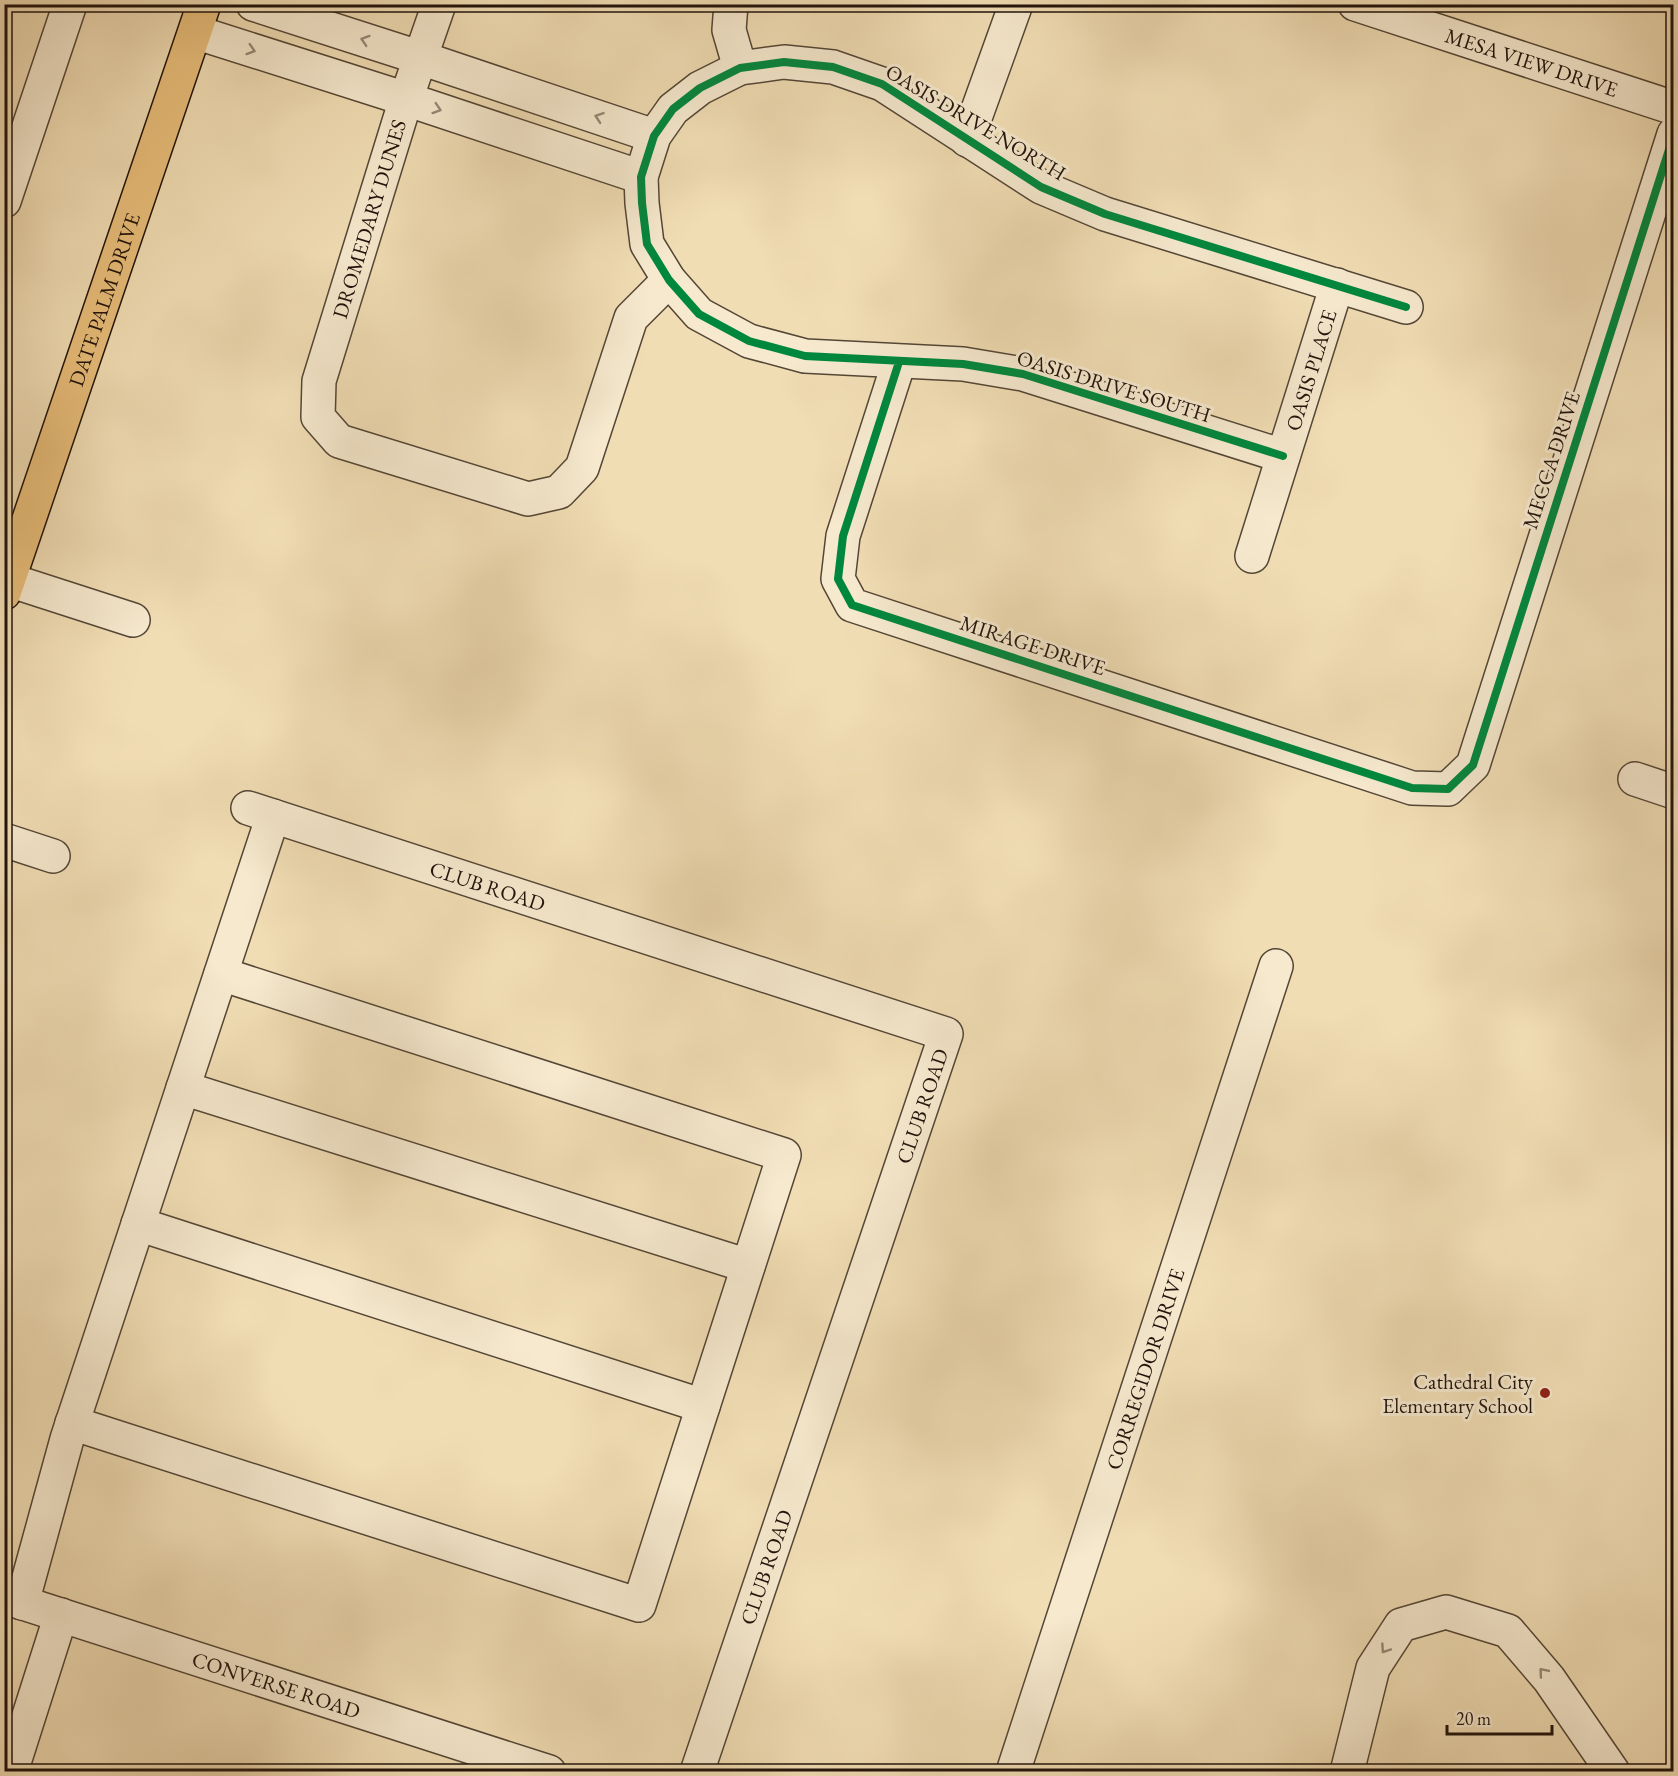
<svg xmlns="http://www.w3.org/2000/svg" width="1678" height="1776" viewBox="0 0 1678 1776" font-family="'EB Garamond',serif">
  <rect width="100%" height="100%" fill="#f1ddb4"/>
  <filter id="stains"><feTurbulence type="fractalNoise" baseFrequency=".00333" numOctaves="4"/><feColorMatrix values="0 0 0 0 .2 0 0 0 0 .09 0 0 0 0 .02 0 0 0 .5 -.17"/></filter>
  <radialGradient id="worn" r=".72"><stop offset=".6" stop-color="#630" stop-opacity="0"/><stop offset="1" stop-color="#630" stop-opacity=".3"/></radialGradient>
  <path fill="#e1967f" stroke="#20130c" stroke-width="1.5" d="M4 1370 11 1372 4 1392Z"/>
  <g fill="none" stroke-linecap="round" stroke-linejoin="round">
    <g stroke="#544636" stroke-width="36">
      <g id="minor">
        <path d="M253 4 421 58 654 136"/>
        <path d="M439 4 406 99 319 381 318 417 339 441 528 499 559 492 582 468 631 318 669 280"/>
        <path d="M731 4 729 30 740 68"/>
        <path id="s1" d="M1355 4 1674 108"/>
        <path d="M195 32 406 99 641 177"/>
        <path d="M967 140 1016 4"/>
        <path d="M4 201 70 4"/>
        <path d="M899 362 843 536 838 579 852 605 1412 788 1448 789 1473 765 1674 134"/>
        <path d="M1283 456 1023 374 963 364 805 356 749 341 699 314 669 280 647 244 642 203 641 177 654 136 673 109 700 88 740 68 784 62 833 67 882 84 1041 187 1105 214 1406 307"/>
        <path id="s2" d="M1252 556 1337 285"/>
        <path d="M9 580 133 620"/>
        <path d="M1635 779 1674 792"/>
        <path id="s3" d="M248 808 946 1034 697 1772"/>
        <path d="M4 840 53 856"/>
        <path d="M183 1088 748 1266"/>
        <path d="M138 1224 703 1406"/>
        <path d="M72 1423 639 1605 784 1155 221 974"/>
        <path id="s4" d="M4 1597 549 1772"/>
        <path d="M22 1603 67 1439 273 816"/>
        <path d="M11 1772 61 1615"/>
        <path id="s5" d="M1013 1772 1276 966"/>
        <path d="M1347 1772 1373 1668 1401 1625 1446 1612 1508 1631 1549 1679 1613 1772"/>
      </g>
    </g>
    <g stroke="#20130c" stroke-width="36">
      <g id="major">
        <path id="s6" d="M4 593 204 4"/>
      </g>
    </g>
    <use href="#minor" stroke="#f6e9ce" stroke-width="33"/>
    <use href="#major" stroke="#e8be7a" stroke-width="33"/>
    <g stroke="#f6e9ce" stroke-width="11">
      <path id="cycleway" d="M899 362 843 536 838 579 852 605 1412 788 1448 789 1473 765 1674 134
        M1283 456 1023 374 963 364 805 356 749 341 699 314 669 280 647 244 642 203 641 177 654 136 673 109 700 88 740 68 784 62 833 67 882 84 1041 187 1105 214 1406 307"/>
    </g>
    <use href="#cycleway" stroke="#00873e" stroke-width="8"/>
  </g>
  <defs><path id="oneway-chevron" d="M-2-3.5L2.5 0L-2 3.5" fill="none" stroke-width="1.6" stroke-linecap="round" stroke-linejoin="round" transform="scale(1.5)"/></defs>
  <g stroke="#968977">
    <use href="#oneway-chevron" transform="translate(365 40) rotate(-162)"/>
    <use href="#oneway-chevron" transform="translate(251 50) rotate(18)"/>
    <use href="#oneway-chevron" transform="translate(437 109) rotate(18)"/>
    <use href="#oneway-chevron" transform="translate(599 117) rotate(-161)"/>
    <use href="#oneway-chevron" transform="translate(1385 1649) rotate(124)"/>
    <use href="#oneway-chevron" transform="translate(1543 1672) rotate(-130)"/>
  </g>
  <circle fill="#8f2418" stroke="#f6e9ce" stroke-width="2" cx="1545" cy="1393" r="6"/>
  <g text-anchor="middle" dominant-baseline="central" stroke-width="6" stroke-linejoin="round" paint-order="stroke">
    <g font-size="21" fill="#20130c" stroke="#f6e9ce">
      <text stroke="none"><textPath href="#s1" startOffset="186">MESA VIEW DRIVE</textPath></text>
      <text transform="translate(976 122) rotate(31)">OASIS DRIVE NORTH</text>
      <text transform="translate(369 219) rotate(-73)">DROMEDARY DUNES</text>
      <text stroke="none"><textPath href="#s6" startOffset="310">DATE PALM DRIVE</textPath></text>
      <text stroke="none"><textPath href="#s2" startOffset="195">OASIS PLACE</textPath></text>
      <text transform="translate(1114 386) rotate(17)">OASIS DRIVE SOUTH</text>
      <text transform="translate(1551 460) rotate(-72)">MECCA DRIVE</text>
      <text transform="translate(1033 645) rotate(18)">MIRAGE DRIVE</text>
      <text stroke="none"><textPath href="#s3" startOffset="252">CLUB ROAD</textPath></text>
      <text transform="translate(922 1106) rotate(-71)">CLUB ROAD</text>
      <text stroke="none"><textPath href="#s5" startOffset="424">CORREGIDOR DRIVE</textPath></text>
      <text transform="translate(766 1567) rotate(-71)">CLUB ROAD</text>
      <text stroke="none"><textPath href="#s4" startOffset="286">CONVERSE ROAD</textPath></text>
    </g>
    <g font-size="21" fill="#20130c" stroke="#f6e9ce" text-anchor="end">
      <text x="1533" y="1381">Cathedral City<tspan x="1533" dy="24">Elementary School</tspan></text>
    </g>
  </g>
  <rect width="1678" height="1776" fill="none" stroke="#f1ddb4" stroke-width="24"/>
  <rect x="6" y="6" width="1666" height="1764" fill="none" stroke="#20130c" stroke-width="3"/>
  <rect x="12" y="12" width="1654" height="1752" fill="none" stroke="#20130c" stroke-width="1.5"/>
  <path d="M1447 1725v9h105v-9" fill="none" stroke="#20130c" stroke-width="3"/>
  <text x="1456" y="1725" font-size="18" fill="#20130c" stroke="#f6e9ce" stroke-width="4.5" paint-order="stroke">20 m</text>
  <rect width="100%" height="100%" filter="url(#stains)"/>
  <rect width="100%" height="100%" fill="url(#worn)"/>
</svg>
